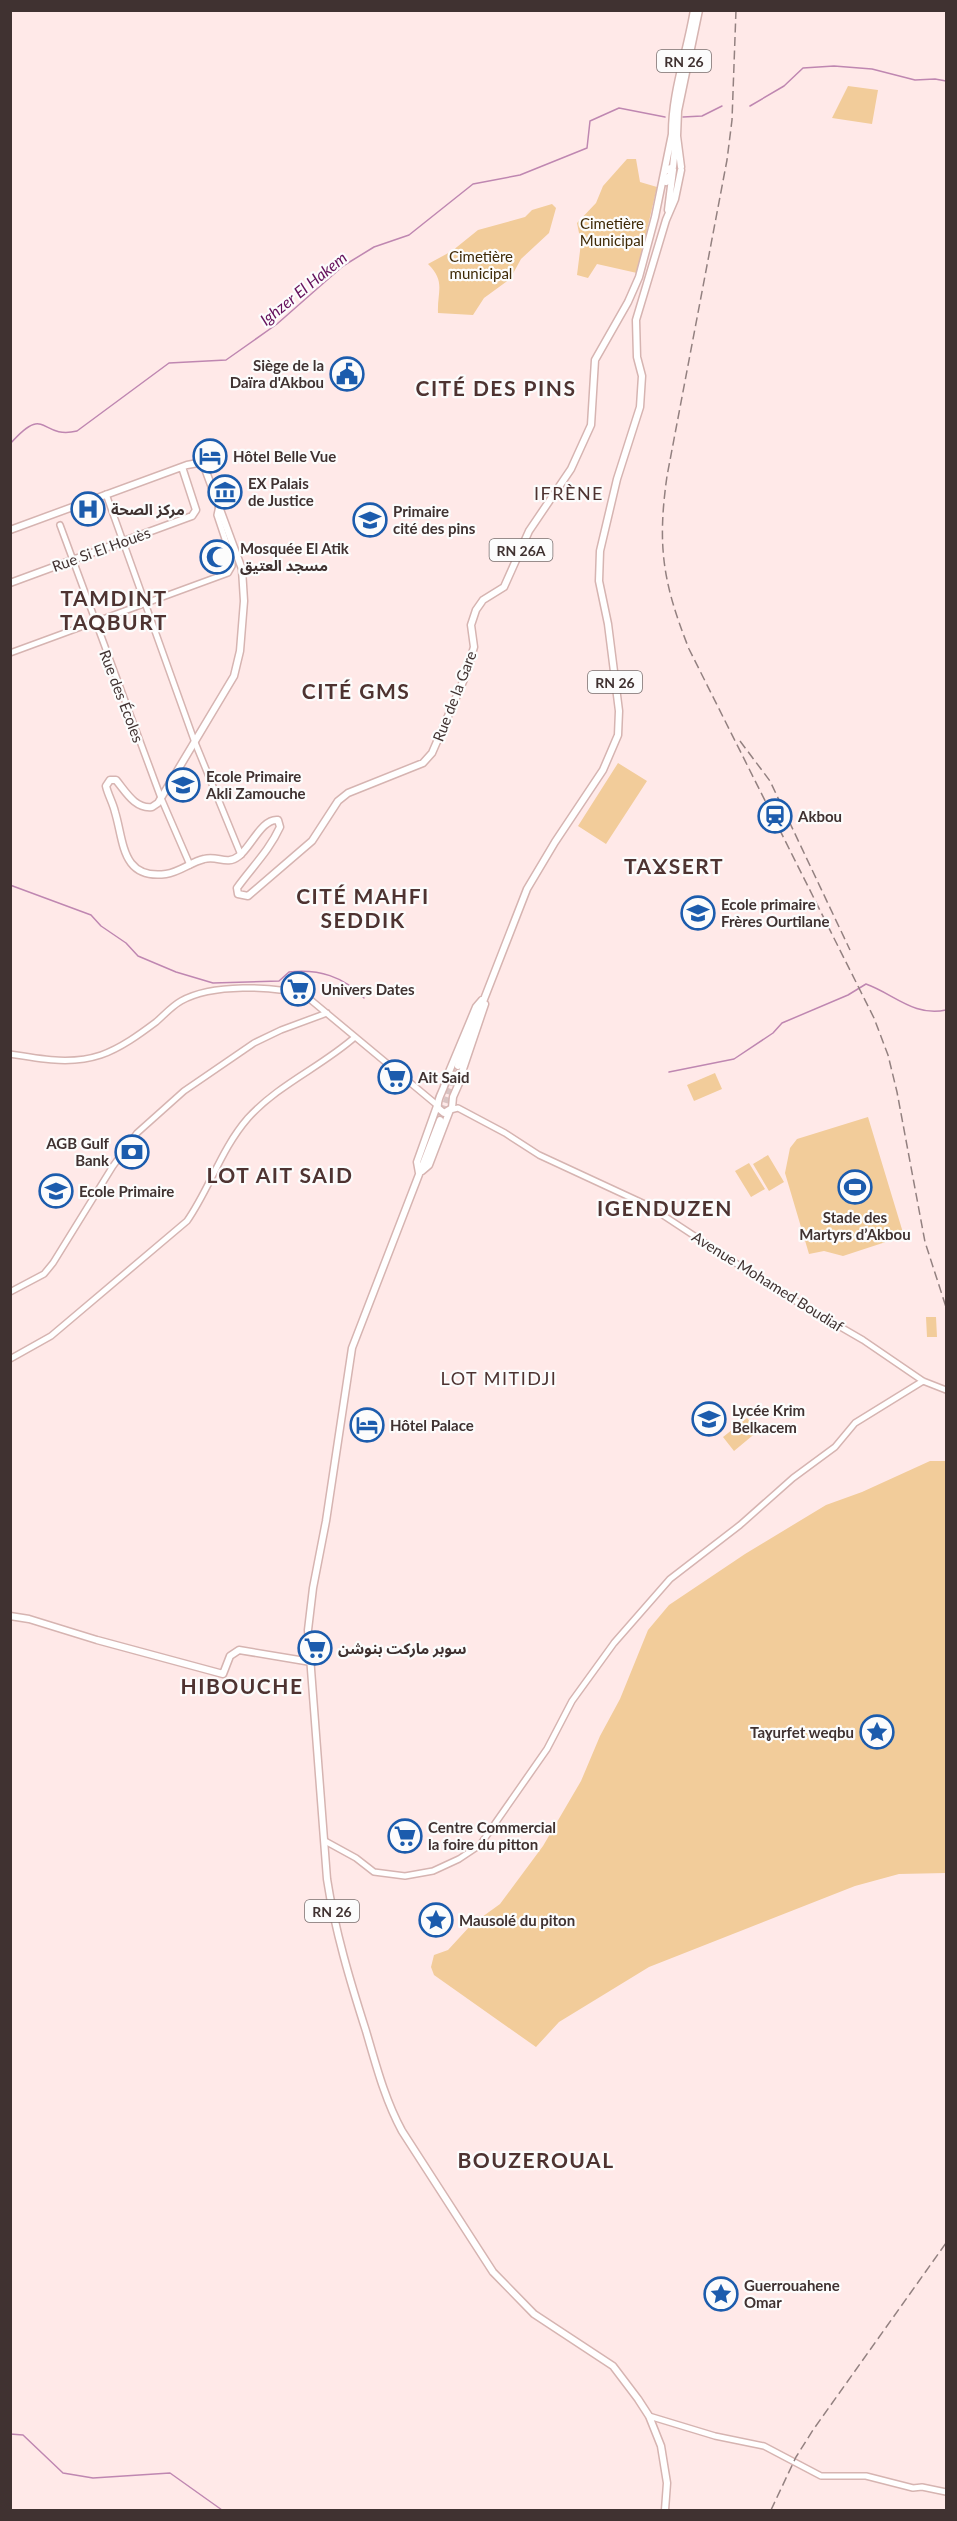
<svg xmlns="http://www.w3.org/2000/svg" width="957" height="2521" viewBox="0 0 957 2521" font-family="Lato,'Noto Sans Arabic',sans-serif">
  <rect width="100%" height="100%" fill="#ffe9e8"/>
  <path fill="#f2cc9a" d="M848 86 878 90 872 124 832 118Z
    M627 159H636L640 182 657 187 637 273 597 264 588 278 577 275 581 243 577 223 596 203 603 186Z
    M552 204 556 208 549 233 521 259 510 279 484 298 473 315 438 313C437 291 446 282 428 264L452 251 478 230 525 217 532 210Z
    M618 763 647 781 606 844 578 826Z
    M715 1073 722 1089 694 1101 687 1085Z
    M868 1117 904 1236 843 1256 824 1251 809 1254 785 1173 790 1148 797 1139Z
    M768 1155 784 1182 769 1191 753 1164Z
    M749 1163 765 1189 751 1197 735 1171Z
    M926 1317H936L937 1337H927Z
    M747 1418 758 1431 734 1451 723 1437Z
    M930 1461H946V1873L899 1874 855 1886 649 1967 559 2022 536 2047 434 1975 431 1967 434 1955 448 1950 471 1925 500 1904 543 1846 581 1781 600 1736 620 1699 648 1630 669 1605 745 1554 826 1505 862 1492Z"/>
  <g fill="none" stroke-linecap="round" stroke-linejoin="round">
    <path stroke="#bf87b1" stroke-width="1.5" d="M750 106 784 86 803 68 834 66 872 69 915 80 935 79 946 81
      M683 117 702 116 722 106
      M10 444C47 402 39 440 77 431L169 363 226 360 277 324 343 266 374 247 409 235 473 184 520 175 587 148 590 121 619 108 665 117
      M10 885 91 915 101 926 126 943 138 956 176 972 213 983 279 981 289 972C319 969 343 976 364 998
      M669 1072 734 1059 773 1033 782 1023 848 995 866 984C894 994 914 1017 946 1010
      M10 2434 23 2435 63 2473 93 2478 170 2473 222 2510"/>
    <path stroke="#d9c4c3" stroke-width="6" stroke-dasharray="6 3" stroke-linecap="butt" d="M440 1120 458 1066"/>
    <g stroke="#d6b4b1" stroke-width="8">
      <path id="tertiary" d="M106 494 194 740 241 855
        M60 525 161 798 190 865
        M10 653 228 573 232 566V560L217 515 219 506
        M10 1054C41 1059 71 1065 101 1055 121 1048 140 1034 156 1022 164 1015 172 1006 181 1001 211 984 274 985 306 996L437 1105
        M450 1110 458 1108 505 1133 539 1155 649 1206 775 1289 863 1340 923 1381 946 1390
        M10 1292 44 1274 53 1263 113 1166 137 1133 184 1091 254 1043 281 1030 327 1013
        M10 1359 51 1336 187 1221C210 1188 221 1149 248 1118 279 1084 321 1067 355 1037
        M325 1841 356 1858 374 1872 405 1876 433 1871 459 1859 480 1845 547 1749 572 1701 614 1643 670 1579 740 1525 793 1478 835 1447 855 1423 923 1381
        M649 2416 715 2436 764 2446 821 2476H866L913 2488 922 2487 946 2492"/>
    </g>
    <g stroke="#d6b4b1" stroke-width="9">
      <path id="secondary" d="M10 1616 29 1619 97 1640 223 1674 230 1656 239 1650 311 1662"/>
    </g>
    <g stroke="#d6b4b1" stroke-width="9">
      <path id="primary" d="M672 137C671 94 687 53 694 10
        M681 167 677 136 678 111 699 10
        M667 170 673 167 676 139
        M666 182 673 170
        M668 210 673 170
        M10 530 187 465 198 463 204 466 242 569 244 601 240 651 234 676 158 803 152 807C135 809 126 792 116 780H110L106 786C108 795 113 803 115 812 124 841 121 880 166 874 180 872 191 862 204 859 218 855 226 866 239 856 251 847 262 818 278 820L280 827C269 851 252 867 237 888L238 894 248 896 312 841 338 801 348 793 423 763 432 753 465 677 474 647 471 625 476 610 483 600 504 587 529 531 571 469 591 425 595 360 628 302 639 277 655 217 672 134
        M10 583 192 516 196 510 182 467
        M458 1066 527 889 555 842 603 770 618 735 619 711 608 624 599 581 600 551 617 479 640 407 642 376 637 357 636 320 666 220 675 199 681 170
        M450 1074 458 1075 460 1081 453 1097 452 1108 444 1113 438 1108C436 1098 445 1090 446 1079L476 1007 482 1000
        M460 1078 485 1004
        M440 1120 352 1348 326 1521 313 1588 308 1630 327 1879C335 1931 350 1981 366 2031 376 2065 385 2100 402 2131L493 2272 534 2314 613 2366 638 2399 649 2416 661 2446 667 2483 665 2510
        M422 1171 429 1165 450 1110
        M419 1173 417 1162 437 1106"/>
    </g>
    <use href="#tertiary" stroke="#fff" stroke-width="5"/>
    <use href="#secondary" stroke="#fff" stroke-width="6"/>
    <use href="#primary" stroke="#fff" stroke-width="6"/>
    <path stroke="#938180" stroke-width="1.5" stroke-dasharray="9 4.5" stroke-linecap="butt" d="M736 10 732 120 727 160 667 476C657 547 663 583 689 649L874 1018 888 1055 897 1092 925 1242 946 1307
      M740 741 770 781 850 950
      M771 2510 796 2457 813 2430 946 2243"/>
  </g>
  <defs>
    <g id="civic-ring" transform="scale(1.725)"><circle r="9.5" fill="#fcfcfc" stroke="#1c5cad" stroke-width="1.5"/><path d="M-.6-6.5H3V-4.5H.6V-3L4-1V1h2V6H-6V1h2V-1L-.6-3ZM-1.2 2.5V6h2.4V2.5Z" fill="#1c5cad"/></g>
    <g id="hotel-ring" transform="scale(1.725)"><circle r="9.5" fill="#fcfcfc" stroke="#1c5cad" stroke-width="1.5"/><path d="M-6-4.5h1.5V1H6V5H4.5V3h-9V5H-6ZM-4 0a1.8 1.8 0 1 1 3.6 0ZM.5 0V-2.5h3Q6-2.5 6 0Z" fill="#1c5cad"/></g>
    <g id="museum-ring" transform="scale(1.725)"><circle r="9.5" fill="#fcfcfc" stroke="#1c5cad" stroke-width="1.5"/><path d="M0-6L6-3V-2H-6V-3ZM-5-1h2V3h-2ZM-1-1h2V3h-2ZM3-1h2V3H3ZM-6 4H6V6H-6Z" fill="#1c5cad"/></g>
    <g id="hospital-ring" transform="scale(1.725)"><circle r="9.5" fill="#fcfcfc" stroke="#1c5cad" stroke-width="1.5"/><path d="M-5-5h3v3.5h4V-5h3V5h-3V1.5h-4V5h-3Z" fill="#1c5cad"/></g>
    <g id="school-ring" transform="scale(1.725)"><circle r="9.5" fill="#fcfcfc" stroke="#1c5cad" stroke-width="1.5"/><path d="M0-5L7-2L0 1L-7-2ZM-4 1L0 2.5L4 1V4Q0 6-4 4Z" fill="#1c5cad"/></g>
    <g id="mosque-ring" transform="scale(1.725)"><circle r="9.5" fill="#fcfcfc" stroke="#1c5cad" stroke-width="1.5"/><path d="M3.5-4.9A6 6 0 1 0 3.5 4.9A5 5 0 1 1 3.5-4.9Z" fill="#1c5cad"/></g>
    <g id="station-ring" transform="scale(1.725)"><circle r="9.5" fill="#fcfcfc" stroke="#1c5cad" stroke-width="1.5"/><path d="M-3-6H3Q5-6 5-4V2Q5 4 3 4L4.5 6H3L1.5 4h-3L-3 6H-4.5L-3 4Q-5 4-5 2V-4Q-5-6-3-6ZM-3.5-4v3h7v-3ZM-3.5 1v1.5H-2V1ZM2 1v1.5H3.5V1Z" fill="#1c5cad"/></g>
    <g id="supermarket-ring" transform="scale(1.725)"><circle r="9.5" fill="#fcfcfc" stroke="#1c5cad" stroke-width="1.5"/><path d="M-6-5.5h2.5l.6 2H6L4.5 2H-2.5L-4.4-4H-6ZM-1.5 3.2a1.3 1.3 0 1 0 .1 0ZM3 3.2a1.3 1.3 0 1 0 .1 0Z" fill="#1c5cad"/></g>
    <g id="bank-ring" transform="scale(1.725)"><circle r="9.5" fill="#fcfcfc" stroke="#1c5cad" stroke-width="1.5"/><path d="M-6-4H6V4H-6ZM0-2.3a2.3 2.3 0 1 0 0 4.6a2.3 2.3 0 1 0 0-4.6Z" fill="#1c5cad"/></g>
    <g id="stadium-ring" transform="scale(1.725)"><circle r="9.5" fill="#fcfcfc" stroke="#1c5cad" stroke-width="1.5"/><path d="M0-5a6.5 5 0 1 0 0 10a6.5 5 0 1 0 0-10ZM-3.5-1.8h7v3.6h-7Z" fill="#1c5cad"/></g>
    <g id="sight-ring" transform="scale(1.725)"><circle r="9.5" fill="#fcfcfc" stroke="#1c5cad" stroke-width="1.5"/><path d="M0-6L1.8-2.2L6-1.7L2.9 1.2L3.7 5.4L0 3.3L-3.7 5.4L-2.9 1.2L-6-1.7L-1.8-2.2Z" fill="#1c5cad"/></g>
  </defs>
  <g fill-rule="evenodd">
    <use href="#civic-ring" x="347" y="374"/>
    <use href="#hotel-ring" x="210" y="456"/>
    <use href="#museum-ring" x="225" y="492"/>
    <use href="#hospital-ring" x="88" y="509"/>
    <use href="#school-ring" x="370" y="520"/>
    <use href="#mosque-ring" x="217" y="557"/>
    <use href="#school-ring" x="183" y="785"/>
    <use href="#station-ring" x="775" y="816"/>
    <use href="#school-ring" x="698" y="913"/>
    <use href="#supermarket-ring" x="298" y="989"/>
    <use href="#supermarket-ring" x="395" y="1077"/>
    <use href="#bank-ring" x="132" y="1152"/>
    <use href="#stadium-ring" x="855" y="1187"/>
    <use href="#school-ring" x="56" y="1191"/>
    <use href="#school-ring" x="709" y="1419"/>
    <use href="#hotel-ring" x="367" y="1425"/>
    <use href="#supermarket-ring" x="315" y="1648"/>
    <use href="#sight-ring" x="877" y="1732"/>
    <use href="#supermarket-ring" x="405" y="1836"/>
    <use href="#sight-ring" x="436" y="1920"/>
    <use href="#sight-ring" x="721" y="2294"/>
  </g>
  <g text-anchor="middle" dominant-baseline="central" stroke-width="4.5" stroke-linejoin="round" paint-order="stroke">
    <g fill="#fcfcfc" stroke="#786f6e" stroke-width="1.5">
      <rect x="657" y="50" width="54" height="22" rx="4.5"/>
      <rect x="489.5" y="539" width="63" height="22" rx="4.5"/>
      <rect x="588" y="671" width="54" height="22" rx="4.5"/>
      <rect x="305" y="1900" width="54" height="22" rx="4.5"/>
    </g>
    <g font-size="14" font-weight="bold" fill="#403231">
      <text x="684" y="61">RN 26</text>
      <text x="521" y="550">RN 26A</text>
      <text x="615" y="682">RN 26</text>
      <text x="332" y="1911">RN 26</text>
    </g>
    <g font-size="15" fill="#3f2a07" stroke="#fcfcfc">
      <text x="612" y="223">Cimetière<tspan x="612" dy="17">Municipal</tspan></text>
      <text x="481" y="256">Cimetière<tspan x="481" dy="17">municipal</tspan></text>
    </g>
    <g font-size="15" font-weight="bold" fill="#403231" stroke="#fcfcfc" text-anchor="start">
      <text x="324" y="365" text-anchor="end">Siège de la<tspan x="324" dy="17">Daïra d'Akbou</tspan></text>
      <text x="233" y="456">Hôtel Belle Vue</text>
      <text x="248" y="483">EX Palais<tspan x="248" dy="17">de Justice</tspan></text>
      <text x="111" y="509">مركز الصحة</text>
      <text x="393" y="511">Primaire<tspan x="393" dy="17">cité des pins</tspan></text>
      <text x="240" y="548">Mosquée El Atik<tspan x="240" dy="17">مسجد العتيق</tspan></text>
      <text x="206" y="776">Ecole Primaire<tspan x="206" dy="17">Akli Zamouche</tspan></text>
      <text x="798" y="816">Akbou</text>
      <text x="721" y="904">Ecole primaire<tspan x="721" dy="17">Frères Ourtilane</tspan></text>
      <text x="321" y="989">Univers Dates</text>
      <text x="418" y="1077">Ait Said</text>
      <text x="109" y="1143" text-anchor="end">AGB Gulf<tspan x="109" dy="17">Bank</tspan></text>
      <text x="79" y="1191">Ecole Primaire</text>
      <text x="855" y="1217" text-anchor="middle">Stade des<tspan x="855" dy="17">Martyrs d’Akbou</tspan></text>
      <text x="732" y="1410">Lycée Krim<tspan x="732" dy="17">Belkacem</tspan></text>
      <text x="390" y="1425">Hôtel Palace</text>
      <text x="338" y="1648">سوبر ماركت بنوشن</text>
      <text x="854" y="1732" text-anchor="end">Taɣuṛfet weqbu</text>
      <text x="428" y="1827">Centre Commercial<tspan x="428" dy="17">la foire du pitton</tspan></text>
      <text x="459" y="1920">Mausolé du piton</text>
      <text x="744" y="2285">Guerrouahene<tspan x="744" dy="17">Omar</tspan></text>
    </g>
    <g font-size="15" fill="#403231" stroke="#fcfcfc">
      <text transform="translate(101 549) rotate(-20)">Rue Si El Houès</text>
      <text transform="translate(122 696) rotate(69)">Rue des Écoles</text>
      <text transform="translate(454 696) rotate(-69)">Rue de la Gare</text>
      <text transform="translate(768 1281) rotate(32)">Avenue Mohamed Boudiaf</text>
    </g>
    <g font-size="16" font-style="italic" fill="#65115c" stroke="#fcfcfc">
      <text transform="translate(303 288) rotate(-39)">Ighzer El Hakem</text>
    </g>
    <g font-size="18" letter-spacing="1.5" fill="#4e3331" stroke="#fcfcfc">
      <text x="569" y="493">IFRÈNE</text>
      <text x="499" y="1378">LOT MITIDJI</text>
    </g>
    <g font-size="21" font-weight="bold" letter-spacing="1.5" fill="#4e3331" stroke="#fcfcfc">
      <text x="496" y="387">CITÉ DES PINS</text>
      <text x="114" y="597">TAMDINT<tspan x="114" dy="24">TAQBURT</tspan></text>
      <text x="356" y="690">CITÉ GMS</text>
      <text x="674" y="865">TAƔSERT</text>
      <text x="363" y="895">CITÉ MAHFI<tspan x="363" dy="24">SEDDIK</tspan></text>
      <text x="280" y="1174">LOT AIT SAID</text>
      <text x="665" y="1207">IGENDUZEN</text>
      <text x="242" y="1685">HIBOUCHE</text>
      <text x="536" y="2159">BOUZEROUAL</text>
    </g>
  </g>
  <rect width="957" height="2521" fill="none" stroke="#403231" stroke-width="24"/>
</svg>
